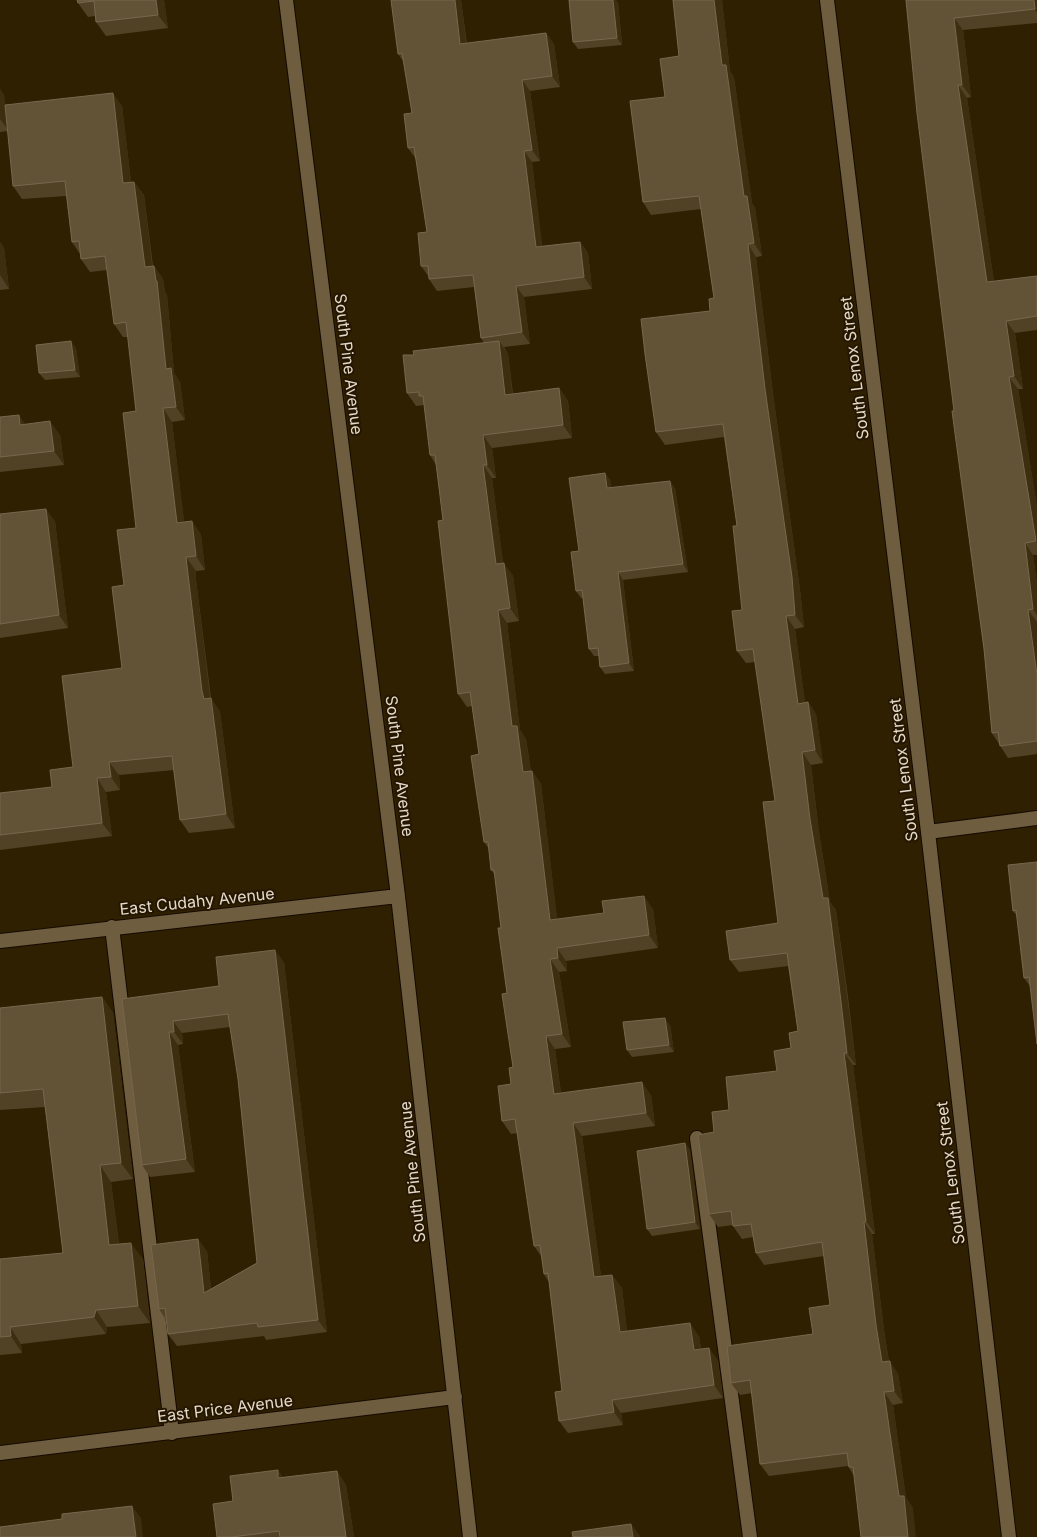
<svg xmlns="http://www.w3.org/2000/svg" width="1037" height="1537" viewBox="0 0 1037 1537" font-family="Inter,sans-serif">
  <rect width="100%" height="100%" fill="#2f2002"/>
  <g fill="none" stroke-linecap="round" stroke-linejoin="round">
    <g stroke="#150a00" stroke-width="16">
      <path id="service" d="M112 927 172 1433
        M697 1138 750 1537"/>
    </g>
    <g stroke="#150a00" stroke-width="16">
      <path id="minor" d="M286 0 398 896 470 1537
        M827 0 928 832 1009 1537
        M928 832 1037 818
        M0 941 398 896
        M0 1453 455 1397"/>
    </g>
    <use href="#service" stroke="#6e5d3f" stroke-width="14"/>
    <use href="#minor" stroke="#6e5d3f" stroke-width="14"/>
  </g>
  <path fill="#524225" d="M77 0H164L168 28 106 36 96 22 95 16 88 17 78 3Z
    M461 0 467 44 546 33 554 44 560 87 530 91 540 161 532 162 542 246 580 242 588 253 592 289 524 297 530 344 504 347 508 354 513 394 559 388 568 401 572 438 492 448 496 478H492L503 563 513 576 519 621 507 623 520 730 526 739 531 771H532L541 784 557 919 653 909 658 948 566 961 567 971 559 972 571 1047 555 1049 561 1093 651 1095 655 1126 582 1136 601 1276 612 1275 622 1288 627 1331 699 1336 701 1349 709 1348 718 1361 723 1398 621 1413 623 1425 568 1433 559 1421 562 1391 549 1282 544 1274 541 1256 534 1246 518 1133 511 1134 502 1121 511 1084 513 1067 507 993 501 928 495 875 491 870 489 849 484 842 479 754 472 706 467 707 458 694 443 520 436 465 430 455 424 405 416 406 407 393 414 355 484 343 481 338 474 287 437 291 429 279V277L421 266 427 232 416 159 408 148 412 113 404 62 398 54Z
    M673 0H722L730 71 734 77 752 203 755 208 762 256 756 257 774 401 800 590 804 627 795 629 805 703 808 702 816 714 823 763 811 765 819 832 830 902 836 910 848 997 856 1065H853L875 1234H872L885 1337 889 1361 898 1374 903 1403 893 1405 906 1498 913 1508 854 1476 848 1466 769 1476 760 1464 752 1393 740 1395 731 1383 813 1334 830 1305 824 1256 764 1265 756 1253 753 1237 742 1239 733 1226V1225L718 1227 709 1214 714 1132 729 1110 777 1071 791 1048 798 1031 788 966 739 972 730 960 778 923 775 801 755 662 746 663 737 651 742 610 737 526 724 437 665 445 656 432 710 311 714 298 701 209 651 215 643 202 665 97 679 56Z
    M906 0H1037V23L963 30 971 97 967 98 994 282 1037 276V330L1015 333 1023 389H1018L1037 507V555H1033L1037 584V754L1008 758 992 733 984 649Z
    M618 2 622 45 578 49 573 42Z
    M0 89 4 95 5 105 122 106 131 182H134L144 195 153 266H154L163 279 165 292 167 295 174 373 180 382 185 420 172 422 184 522 192 521 201 535 205 570 196 571V580L211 698 220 712 235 828 189 833 180 820 174 770 119 775 120 790 106 792 112 836 0 850V793L52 787 73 767 122 668 124 585 136 528V411L128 337H123L114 324 107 270 90 272 81 259 80 254 72 242 66 196 22 199 13 186 8 131 0 132Z
    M0 242 4 248 9 289 0 290Z
    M76 348 80 377 45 380 39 373Z
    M0 417 60 435 64 465 0 472Z
    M605 473 610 480 611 488H675L688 572 623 580 634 671 605 674 600 667 599 656H594L589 649 583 598H581L576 591 579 551Z
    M0 514 55 521 68 628 0 638Z
    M1037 862 1030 986 1024 978 1017 916 1013 911Z
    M284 962 327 1332 266 1340 264 1336 177 1346 168 1334 166 1320 159 1309 207 1251 211 1289 257 1263 238 1079 230 1027 182 1033 183 1044 178 1045 195 1172 150 1177 142 1165 122 999 219 986Z
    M102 997 113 1013 133 1179 111 1182 119 1244 143 1259 150 1323 107 1327 106 1334 21 1344 22 1353 0 1355V1259L63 1253 45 1107 0 1110V1008Z
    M670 1025 674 1052 632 1057 627 1050Z
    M685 1143 690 1150 700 1229 652 1236 647 1229Z
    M337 1471 346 1485 354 1537H217L233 1501 283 1477Z"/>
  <path fill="#3d2e10" d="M156 0H164L168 28 158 15Z
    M455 0H461L468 56 460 44Z
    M613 0H616L618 2 622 45 617 38Z
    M714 0H722L730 71 734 77 752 203 755 208 762 256 754 243 744 196 722 65Z
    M1034 0H1037V13L1035 9Z
    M954 18 963 30 971 97 962 85Z
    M546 33 554 44 560 87 552 76Z
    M522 80 530 91 540 161 532 150Z
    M958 85 967 98 996 295 987 282Z
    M0 89 4 95 9 131 0 119Z
    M113 93 122 106 133 197 123 183Z
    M524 151 532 162 544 259 536 247Z
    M134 182 144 195 154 281 145 267Z
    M0 242 4 248 9 289 0 275Z
    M580 242 588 253 592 289 584 277Z
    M748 244 756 257 774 401 800 590 804 627 795 615 765 389Z
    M154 266 163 279 165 292 167 295 174 373 180 382 185 420 176 407 166 369Z
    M516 286 524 297 530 344 522 332Z
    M1006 321 1015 333 1023 389 1014 376Z
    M71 341 76 348 80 377 75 370Z
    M499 341 508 354 514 408 505 395Z
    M1009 377 1018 389 1037 507V543L1036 541Z
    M559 388 568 401 572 438 563 425Z
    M163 408 172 422 186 536 177 523Z
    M19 415 29 429 20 425Z
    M50 421 60 435 64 465 54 451Z
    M483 435 492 448 496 478 487 465Z
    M483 465 492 478 505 577 496 564Z
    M605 473 610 480 612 496 607 488Z
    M670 481 675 488 688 572 683 564Z
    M46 509 55 521 68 628 59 615Z
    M192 521 201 535 205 570 196 556Z
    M1025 543 1033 555 1037 584V615L1033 609Z
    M186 557 196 571V580L211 705V698L220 712 235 828 226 814 202 691 187 566Z
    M504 563 513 576 519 621 510 608Z
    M618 572 623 580 634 671 629 663Z
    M498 610 507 623 520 730 526 739 533 785 523 772 512 726Z
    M1028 610 1037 622V675Z
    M786 616 795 629 807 716 798 704Z
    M808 702 816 714 823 763 815 750Z
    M802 752 811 765 819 832 830 902 836 910 856 1065 847 1053 810 819Z
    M109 762 119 775 120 790 111 777Z
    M532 771 541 784 559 933 550 920Z
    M97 778 106 792 112 836 102 823Z
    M644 896 653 909 658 948 649 935Z
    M557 948 566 961 567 971 558 958Z
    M275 950 284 962 327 1332 318 1320Z
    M550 959 559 972 571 1047 562 1034Z
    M102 997 113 1013 133 1179 121 1163Z
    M665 1018 670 1025 674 1052 669 1045Z
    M173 1021 182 1033 183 1044 174 1032Z
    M169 1032 178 1045 195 1172 186 1159Z
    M546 1036 555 1049 563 1107 554 1094Z
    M844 1053 853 1065 875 1234 866 1221Z
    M642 1082 651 1095 655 1126 646 1113Z
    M573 1123 582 1136 603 1290 594 1277Z
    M685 1143 690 1150 700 1229 695 1222Z
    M100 1165 111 1182 121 1262 109 1245Z
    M864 1222 872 1234 885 1337 891 1375 882 1362 876 1325Z
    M198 1239 207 1251 213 1306 204 1293Z
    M131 1243 143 1259 150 1323 138 1306Z
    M612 1275 622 1288 629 1345 620 1332Z
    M96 1310 107 1327 106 1334 94 1317Z
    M690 1323 699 1336 703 1363 694 1350Z
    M10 1327 21 1344 22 1353 11 1336Z
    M709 1348 718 1361 723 1398 714 1385Z
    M890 1361 898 1374 903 1403 894 1391Z
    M884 1392 893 1405 906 1498 913 1508 916 1537H908L899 1496Z
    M612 1400 621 1413 623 1425 614 1412Z
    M278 1470 288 1484 278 1478Z
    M337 1471 346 1485 354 1537H346Z
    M132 1506 141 1518 143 1537H136Z
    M631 1524 641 1537H633Z"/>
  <path fill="#625337" stroke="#76684e" d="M77 0H156L158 15 96 22 94 1 78 3Z
    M391 0H455L460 44 546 33 552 76 522 80 532 150 524 151 536 247 580 242 584 277 516 286 522 332 481 338 473 275 429 279 428 266H421L418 233 427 232 414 147 408 148 404 114 412 113 402 53 398 54Z
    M569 0H613L617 38 573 42Z
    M673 0H714L722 65H726L744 196H747L754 243 748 244 765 389 792 577 795 615 786 616 798 704 808 702 815 750 802 752 810 819 823 898H828L839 985 847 1053H844L866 1221 864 1222 876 1325 882 1362 890 1361 894 1391 884 1392 899 1496H904L908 1537H861L853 1467H849L847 1453 760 1464 750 1380 731 1383 727 1346 813 1334 809 1308 830 1305 822 1242 756 1253 751 1224 733 1226 731 1211 709 1214 698 1135 714 1132 712 1112 729 1110 726 1077 777 1071 774 1051 791 1048 789 1033 798 1031 787 953 730 960 726 931 778 923 763 802 775 801 753 649 737 651 732 611 742 610 733 526H737L723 424 656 432 645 354 641 319 710 311 709 299 714 298 699 196 643 202 630 101 665 97 660 59 679 56Z
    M906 0H1034L1035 9 954 18 962 85H958L987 282 1037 276V316L1006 321 1014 376 1009 377 1036 541 1025 543 1033 609 1028 610 1037 675V741L1000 746 998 732 992 733 984 649 952 411H954L917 113Z
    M113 93 123 183 134 182 145 267 154 266 156 281H157L166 369 171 368 176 407 163 408 177 523 192 521 196 556 186 557 187 566 202 691 204 699 211 698 226 814 180 820 172 756 109 762 111 777 97 778 102 823 0 835V793L52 787 50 770 73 767 62 676 122 668 112 587 124 585 117 530 136 528 123 413 136 411 126 322 114 324 105 256 81 259 79 241 72 242 65 181 13 186 5 105Z
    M71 341 75 370 39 373 36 345Z
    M499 341 505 395 559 388 563 425 483 435 487 465H483L496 564 504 563 510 608 498 610 512 726H517L523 772 532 771 550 920 604 913 602 901 644 896 649 935 557 948 558 958 550 959 562 1034 546 1036 554 1094 642 1082 646 1113 573 1123 594 1277 612 1275 620 1332 690 1323 694 1350 709 1348 714 1385 612 1400 614 1412 559 1421 555 1392 562 1391 548 1273 544 1274 540 1245 534 1246 515 1119 502 1121 498 1086 511 1084 509 1068 513 1067 502 994 507 993 498 928H501L494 870H491L488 842H484L471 756 479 754 470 692 458 694 438 521 443 520 435 455H430L423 396H419V392L407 393 403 355H414L413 351Z
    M19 415 20 425 50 421 54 451 0 457V417Z
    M605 473 607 488 670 481 683 564 618 572 629 663 600 667 598 648 589 649 582 590 576 591 571 552 579 551 569 478Z
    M46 509 59 615 0 624V514Z
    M1037 862V1044L1029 977 1024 978 1016 910 1013 911 1008 865Z
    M275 950 318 1320 258 1327 257 1323 168 1334 165 1308 159 1309 151 1245 198 1239 204 1293 257 1263 238 1079 228 1014 173 1021 174 1032H169L186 1159 142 1165 122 999 219 986 216 957Z
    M102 997 121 1163 100 1165 109 1245 131 1243 138 1306 96 1310 94 1317 10 1327 11 1336 0 1337V1259L63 1253 43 1089 0 1093V1008Z
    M665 1018 669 1045 627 1050 623 1022Z
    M685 1143 695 1222 647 1229 637 1151Z
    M278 1470V1478L337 1471 346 1537H280L279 1531 232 1537H217L213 1504 233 1501 230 1476Z
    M132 1506 136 1537H0V1527L62 1519V1514Z
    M631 1524 633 1537H573L572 1532Z"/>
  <g text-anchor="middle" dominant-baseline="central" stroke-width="4" stroke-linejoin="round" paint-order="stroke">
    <g font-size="16" fill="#e4daca" stroke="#251600">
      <text transform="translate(349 364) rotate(83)">South Pine Avenue</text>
      <text transform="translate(854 368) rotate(-97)">South Lenox Street</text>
      <text transform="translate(400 766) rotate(83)">South Pine Avenue</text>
      <text transform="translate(903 770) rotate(-97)">South Lenox Street</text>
      <text transform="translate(197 901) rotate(-6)">East Cudahy Avenue</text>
      <text transform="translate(412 1172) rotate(-96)">South Pine Avenue</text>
      <text transform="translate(950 1173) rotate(-97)">South Lenox Street</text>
      <text transform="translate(225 1408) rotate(-7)">East Price Avenue</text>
    </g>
  </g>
</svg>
